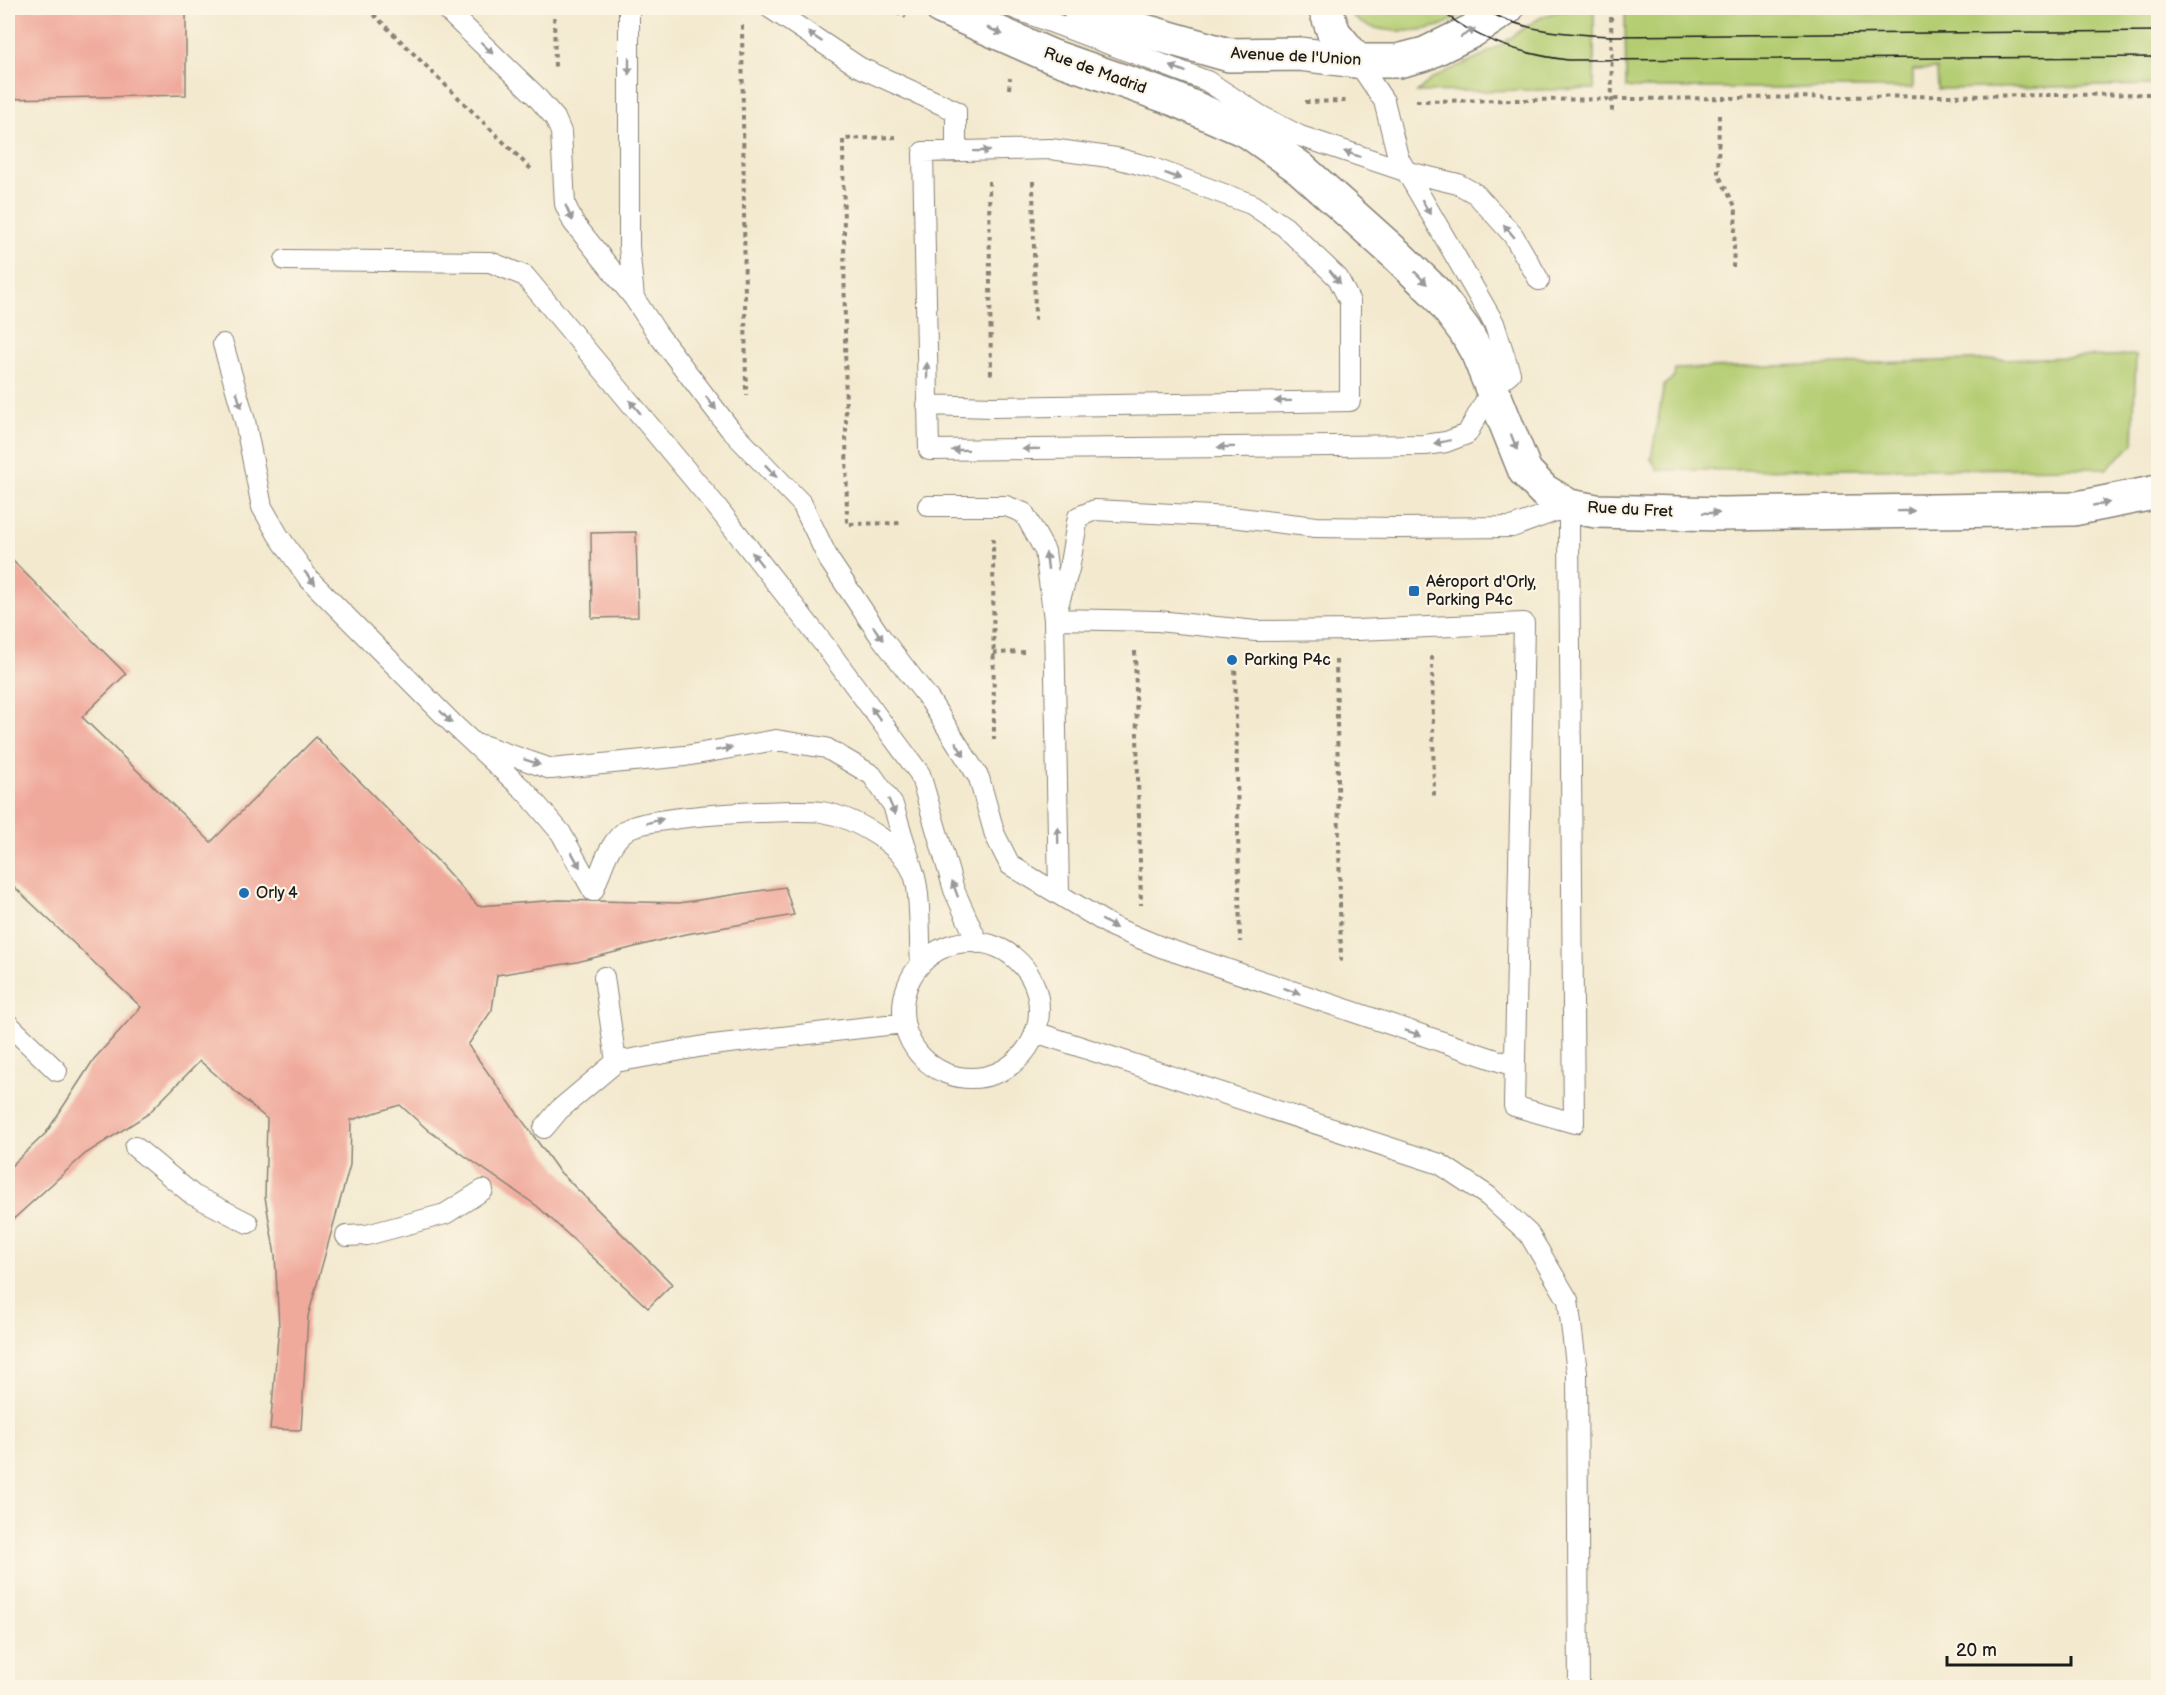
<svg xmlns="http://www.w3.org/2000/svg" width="2166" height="1695" viewBox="0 0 2166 1695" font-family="'Balsamiq Sans',sans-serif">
  <rect width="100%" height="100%" fill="#fcf5e5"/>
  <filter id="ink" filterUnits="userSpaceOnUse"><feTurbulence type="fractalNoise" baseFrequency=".0167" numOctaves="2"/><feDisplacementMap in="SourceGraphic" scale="12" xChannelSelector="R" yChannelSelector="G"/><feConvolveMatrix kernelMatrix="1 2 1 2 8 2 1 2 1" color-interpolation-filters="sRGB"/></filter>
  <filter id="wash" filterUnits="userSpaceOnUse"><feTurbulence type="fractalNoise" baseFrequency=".008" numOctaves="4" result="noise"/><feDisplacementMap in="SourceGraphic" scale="24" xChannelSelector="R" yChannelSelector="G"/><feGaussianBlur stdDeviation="1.35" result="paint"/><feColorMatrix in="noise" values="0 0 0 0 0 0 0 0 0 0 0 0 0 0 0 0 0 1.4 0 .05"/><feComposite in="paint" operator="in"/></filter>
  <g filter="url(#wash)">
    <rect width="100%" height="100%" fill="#f3e9cf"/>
    <path fill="#b4cd72" stroke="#687447" stroke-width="1.5" d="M1348 8H1471C1462 14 1452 21 1442 25 1418 34 1358 36 1348 8Z
      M1594 8V89L1417 92C1436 72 1457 68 1481 56 1529 32 1531 7 1594 8Z
      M1625 8H2158V85L1938 89 1937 69 1913 70V88H1626Z
      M2136 355 2133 445 2106 468 1658 470 1651 459 1664 385 1674 377 1675 369Z"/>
    <g id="blocks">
      <path fill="#f0aa9c" d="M8 8H186V95L8 99Z
        M636 532 638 617 592 618 591 533Z
        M8 556 126 674 82 717 211 842 316 737 435 858 478 906 559 900 679 903 785 887 794 915 681 935 577 962 497 975 492 1010 468 1045 558 1170 672 1284 648 1308 537 1206 429 1131 400 1105 351 1120 350 1165 308 1316 301 1430 270 1429 279 1326 275 1255 265 1197 267 1119 200 1061 148 1114 85 1154 8 1224V1169L46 1133 94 1059 141 1007 8 881Z"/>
    </g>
  </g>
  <g filter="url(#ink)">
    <use href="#blocks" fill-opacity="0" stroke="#888276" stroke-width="1.5"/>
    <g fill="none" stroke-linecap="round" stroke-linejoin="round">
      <g stroke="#888276" stroke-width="22">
        <path id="service" d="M445 8 535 95 555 118 561 132 565 204 573 222 634 298 657 333 730 429 802 504 829 560 880 636 929 699 979 778 995 835 1010 865 1113 927 1161 947 1514 1066
          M629 8V246L634 298
          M770 8 859 67 956 111V152
          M1013 8 1207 81 1261 116 1300 136 1408 172 1458 184 1476 194 1513 235 1539 280
          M285 260 490 262 525 276 716 506 823 643 920 774 954 890 978 943
          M223 344 245 421 262 507 278 535 309 579 454 725 527 793 561 833 593 891
          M927 405 992 407 1350 401V302L1338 278 1285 227 1251 204 1150 167 1116 158 1051 149 923 152 929 450 1425 445 1446 442 1467 434 1493 387 1510 373 1494 323 1398 157 1384 101 1357 61
          M928 506H1006L1024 513 1045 551 1054 619 1059 893
          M1569 506V531L1574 1123 1514 1106 1524 623 1357 630 1256 631 1158 621 1054 619 1069 569 1078 517 1095 510 1231 517 1316 527 1397 528 1512 527Z
          M482 745 551 769 685 756 776 740 826 748 872 775 893 805 915 877
          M593 891C602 869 608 842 628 829 647 816 796 808 822 812 853 817 906 846 915 878 921 897 919 942 921 964
          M903 1010a68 68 0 1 1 136 0a68 68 0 1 1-136 0Z
          M604 977 616 1062
          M8 1024 57 1071
          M1035 1032 1440 1164 1488 1196 1529 1234 1568 1300 1577 1372 1579 1688
          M544 1128 559 1110 616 1062 704 1046 904 1023
          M135 1147 193 1195 248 1223
          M346 1236 367 1235 445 1214 483 1190"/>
      </g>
      <g stroke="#888276" stroke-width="36">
        <path id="minor" d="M942 8 1051 56 1174 99 1249 132 1300 168 1397 255 1437 294 1465 331 1478 354 1525 471 1544 491 1569 506 1596 511 1723 514 2073 509 2158 492
          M1325 8 1334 33 1357 61"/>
      </g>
      <g stroke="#888276" stroke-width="36">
        <path id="tertiary" d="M1079 8 1131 27 1229 55 1299 54 1357 61H1398L1425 54 1472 31 1507 8"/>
      </g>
      <path stroke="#888276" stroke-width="4" stroke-dasharray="4.5 4.5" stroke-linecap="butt" d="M367 8 531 169
        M554 8 555 70
        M888 8 906 17
        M1611 8 1612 113
        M742 25 746 395
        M1009 89 1010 78
        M1416 101 2158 94
        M1305 102 1346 101
        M1719 115 1718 174 1736 208 1733 267
        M896 137 843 139 847 524 902 523
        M989 181 991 377
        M1033 181 1035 322
        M993 538 994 740
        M1135 651 1141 905
        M993 653 1024 652
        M1432 656 1434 797
        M1336 660 1341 962
        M1235 661 1240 942"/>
      <use href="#service" stroke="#fff" stroke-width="20"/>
      <use href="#minor" stroke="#fff" stroke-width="33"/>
      <use href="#tertiary" stroke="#fff" stroke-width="33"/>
      <path stroke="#1c1c1c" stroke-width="1.5" d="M1438 8C1475 40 1520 54 1568 60L2158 57
        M1482 8C1521 32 1567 34 1612 36L2158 31"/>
    </g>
    <defs><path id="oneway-solid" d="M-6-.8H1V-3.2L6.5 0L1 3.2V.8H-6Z" transform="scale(1.5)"/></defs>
    <g fill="#999">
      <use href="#oneway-solid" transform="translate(995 31) rotate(24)"/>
      <use href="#oneway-solid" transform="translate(1468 33) rotate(-28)"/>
      <use href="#oneway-solid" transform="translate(815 37) rotate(-146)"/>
      <use href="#oneway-solid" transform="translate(487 48) rotate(44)"/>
      <use href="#oneway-solid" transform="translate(629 66) rotate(90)"/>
      <use href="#oneway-solid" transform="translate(1178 69) rotate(-159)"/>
      <use href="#oneway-solid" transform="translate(982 151) rotate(-1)"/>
      <use href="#oneway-solid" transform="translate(1352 154) rotate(-162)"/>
      <use href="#oneway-solid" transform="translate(1173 176) rotate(20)"/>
      <use href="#oneway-solid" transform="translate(1426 207) rotate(61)"/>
      <use href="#oneway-solid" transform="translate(569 213) rotate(66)"/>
      <use href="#oneway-solid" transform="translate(1509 231) rotate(-130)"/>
      <use href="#oneway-solid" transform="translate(1335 277) rotate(51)"/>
      <use href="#oneway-solid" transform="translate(1421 278) rotate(45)"/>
      <use href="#oneway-solid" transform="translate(927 371) rotate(-91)"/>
      <use href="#oneway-solid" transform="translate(239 400) rotate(73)"/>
      <use href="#oneway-solid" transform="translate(1283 401) rotate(179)"/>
      <use href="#oneway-solid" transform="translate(711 403) rotate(52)"/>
      <use href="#oneway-solid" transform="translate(635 407) rotate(-130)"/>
      <use href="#oneway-solid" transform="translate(1442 442) rotate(168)"/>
      <use href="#oneway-solid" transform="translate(1514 442) rotate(69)"/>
      <use href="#oneway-solid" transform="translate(1226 447) rotate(179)"/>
      <use href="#oneway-solid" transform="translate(1031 449) rotate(179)"/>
      <use href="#oneway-solid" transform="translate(960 450) rotate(179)"/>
      <use href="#oneway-solid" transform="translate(771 471) rotate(47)"/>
      <use href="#oneway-solid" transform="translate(2101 504) rotate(-10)"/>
      <use href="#oneway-solid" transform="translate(1906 511) rotate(-1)"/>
      <use href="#oneway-solid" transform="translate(1711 513) rotate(1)"/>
      <use href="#oneway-solid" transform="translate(757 559) rotate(-128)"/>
      <use href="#oneway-solid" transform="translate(1047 561) rotate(-97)"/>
      <use href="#oneway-solid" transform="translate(310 578) rotate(50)"/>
      <use href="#oneway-solid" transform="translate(878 633) rotate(55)"/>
      <use href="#oneway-solid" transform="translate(876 714) rotate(-126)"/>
      <use href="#oneway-solid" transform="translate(446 717) rotate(46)"/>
      <use href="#oneway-solid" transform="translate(724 749) rotate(-10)"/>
      <use href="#oneway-solid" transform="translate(960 749) rotate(58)"/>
      <use href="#oneway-solid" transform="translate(532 762) rotate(19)"/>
      <use href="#oneway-solid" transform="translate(892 807) rotate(66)"/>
      <use href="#oneway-solid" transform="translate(655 821) rotate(-15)"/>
      <use href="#oneway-solid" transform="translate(1058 835) rotate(-92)"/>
      <use href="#oneway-solid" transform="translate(576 860) rotate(61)"/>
      <use href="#oneway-solid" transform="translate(955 889) rotate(-110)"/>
      <use href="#oneway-solid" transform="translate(1109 924) rotate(30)"/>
      <use href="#oneway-solid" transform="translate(1292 991) rotate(20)"/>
      <use href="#oneway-solid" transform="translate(1413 1033) rotate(18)"/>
    </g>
  </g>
  <g fill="#1f6fb2" stroke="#fcf5e5" stroke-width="2">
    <rect x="1408" y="585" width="12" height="12" rx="3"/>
    <circle cx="1232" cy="660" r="6"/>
    <circle cx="244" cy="893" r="6"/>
  </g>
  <g text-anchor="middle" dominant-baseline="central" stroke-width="4.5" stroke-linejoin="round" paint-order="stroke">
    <g font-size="16" fill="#1c1c1c" stroke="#fcf5e5">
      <text transform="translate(1296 57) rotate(3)">Avenue de l'Union</text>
      <text transform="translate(1095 71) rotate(20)">Rue de Madrid</text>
      <text transform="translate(1630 510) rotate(3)">Rue du Fret</text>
    </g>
    <g font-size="16" fill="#1c1c1c" stroke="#fcf5e5" text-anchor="start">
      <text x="1426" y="582">Aéroport d'Orly,<tspan x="1426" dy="18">Parking P4c</tspan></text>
      <text x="1244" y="660">Parking P4c</text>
      <text x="256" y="893">Orly 4</text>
    </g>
  </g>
  <rect width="2166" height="1695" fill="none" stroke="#fcf5e5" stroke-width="30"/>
  <path d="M1947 1656v9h124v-9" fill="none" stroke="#1c1c1c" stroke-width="3"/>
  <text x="1956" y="1656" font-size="18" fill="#1c1c1c" stroke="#fcf5e5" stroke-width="4.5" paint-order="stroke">20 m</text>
</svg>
